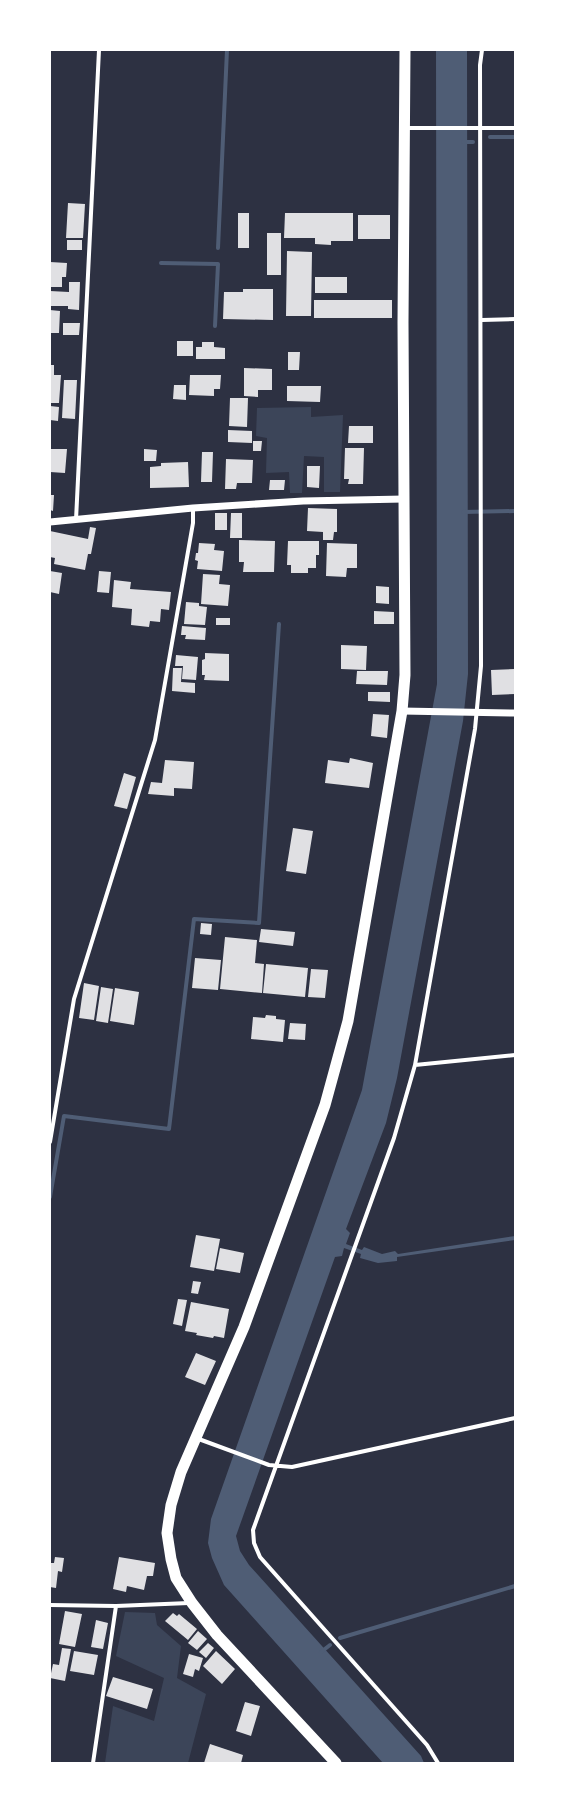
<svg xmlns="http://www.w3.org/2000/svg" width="565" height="1813" viewBox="0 0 565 1813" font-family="'Source Sans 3',sans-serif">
  <rect width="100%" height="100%" fill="#2d3142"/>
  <path fill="#3c4559" d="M311 407V417L343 415 340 492H324V457L304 456 302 493H290L289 472 266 473 267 438 256 436 257 408Z
    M125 1612 155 1613 157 1625 181 1646 177 1678 206 1694 188 1763H105L113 1706 154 1721 164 1678 116 1656Z"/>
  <path fill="#4f5d75" d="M436 50H467L468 674 463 721 397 1078 386 1123 346 1229 350 1233 346 1244 362 1250 364 1247 382 1254 395 1251 398 1254 515 1236V1240L397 1257V1261L378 1263 360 1258 361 1254 344 1248 342 1256 335 1257 236 1536 240 1551 249 1565 421 1756 424 1763H383L224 1585 212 1558 208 1543 211 1519 362 1090 437 684Z"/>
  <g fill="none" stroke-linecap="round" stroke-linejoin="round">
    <path stroke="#4f5d75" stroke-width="4" d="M490 137H515
      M463 142H473
      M218 248 227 50
      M161 263 218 264 215 326
      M463 512 515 511
      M50 1197 64 1116 169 1129 194 919 259 923 279 624
      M340 1638 515 1586
      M321 1652 330 1645"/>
  </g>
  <path fill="#e0e0e3" d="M68 203 85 204 83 238H66Z
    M238 213H249V248H238Z
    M285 213H353V241H331V245L315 244V238H284Z
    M358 215H390V239H358Z
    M267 233H281V275H267Z
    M67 240H82V250H67Z
    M287 251 312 252 311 316H286Z
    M50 262 67 263 66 277H62V287H50Z
    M315 277H347V293H315Z
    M69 282H80L79 310 68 309V306H50V291L69 292Z
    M243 289H273V320L223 319 224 292H243Z
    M314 300H392V318H314Z
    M50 310 60 311 59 333H50Z
    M63 323H80L79 335H63Z
    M177 341H193V356H177Z
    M202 342H214V347L225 348V359H196V347H202Z
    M288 352H300L299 370H288Z
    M50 365H54V375H61L59 403H50Z
    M244 368 272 369V390H258V397L244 396Z
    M190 375H221L220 389H214V396L189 395Z
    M64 380H77L75 419 62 418Z
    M174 385H186V400L173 399Z
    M287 386H321L320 402 287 401Z
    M230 398H248L247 427 229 426Z
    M50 406 59 407 58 421 50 420Z
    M349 426H373V443H348Z
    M228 430 252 431V443L228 442Z
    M253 441H262L261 451H253Z
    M345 448H364L363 484H348L349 479H344Z
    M50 449H67L65 473 50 472Z
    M144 449 157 450 156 461H144Z
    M202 452H213L212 482H201Z
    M226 459 253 460 252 483H237L236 489H225Z
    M188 462 189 487 150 488V467L161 466V463Z
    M307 466H320L319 488 307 487Z
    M270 480H285L284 490H269Z
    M50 495H54L53 511 50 510Z
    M308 508 337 509V532H334L333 540H323V532L307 531Z
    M215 513H227V530H215Z
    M231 513H242V538H230Z
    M90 527 96 528 91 554H88L85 570 54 564 55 558 50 557V531L88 539Z
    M239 540 275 541 274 572H243L244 562H239Z
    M288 541H319V555H316V568H308V573H291V565H287Z
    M199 543 215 544 214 550 224 551 222 571 197 569 198 561 195 560 196 553H198Z
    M327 543 357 544V568H347L346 577 326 576Z
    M50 571 62 573 59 594 50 592Z
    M99 571 111 572 109 593 97 592Z
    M203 574 220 575 219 584 230 585 228 606 201 604Z
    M114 580 131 582 130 589 171 592 169 610 161 609 160 622 150 621 149 627 131 625 132 609 112 607Z
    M376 586 389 587V604L376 603Z
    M186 602 199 603V606L207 607 205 625 184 624Z
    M374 611 394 612V624H374Z
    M216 618H230V625H216Z
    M182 626 206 628 205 640 185 639 186 635H181Z
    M341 645 367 646 366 670 341 669Z
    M205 653 229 654V681L204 680 205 675H202V660L205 659Z
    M176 655 198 657 196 680 182 679 183 666H175Z
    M173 668H182L181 682 195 683V693L172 691Z
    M515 669V694L492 695 491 670Z
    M357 671H388L387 685 356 684Z
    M368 692H390V702L368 701Z
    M373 714 389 715 387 738 371 736Z
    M350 758 373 763 369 788 325 783 328 760 349 763Z
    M165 760 194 762 192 789 174 788V796L148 794 151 782 162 783Z
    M124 773 136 777 127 809 114 806Z
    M293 828 313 831 306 874 286 871Z
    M201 923 212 924 211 935 200 934Z
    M261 929 295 932 293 946 259 942Z
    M225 937 257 940 255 963 264 964 262 993 220 989Z
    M195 958 221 960 218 990 192 988Z
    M266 964 308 968 305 997 263 993Z
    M311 969 328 970 325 998 308 997Z
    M84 983 99 986 94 1020 79 1018Z
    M101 987 113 989 108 1023 96 1021Z
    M115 988 139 992 134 1025 110 1021Z
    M266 1015 276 1016V1019L285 1020 283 1042 251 1039 253 1017 265 1018Z
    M290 1023 306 1024 305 1040 288 1039Z
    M196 1235 220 1239 214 1271 190 1267Z
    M220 1248 244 1253 240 1273 216 1269Z
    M193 1281 201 1282 198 1294 191 1293Z
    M178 1299 187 1300 182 1326 173 1324Z
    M191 1302 229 1309 224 1338 214 1336 213 1338 196 1335 197 1333 185 1331Z
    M196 1353 216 1361 205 1385 185 1377Z
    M55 1557 64 1558 62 1572 58 1571 56 1588 50 1587V1563H54Z
    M119 1557 155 1563 153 1576H147L144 1590 127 1586 126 1592 113 1589Z
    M65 1611 82 1614 75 1647 59 1644Z
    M173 1613 177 1616 179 1614 197 1629 188 1640 165 1621Z
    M96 1620 108 1623 103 1649 91 1647Z
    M198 1631 207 1639 197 1650 188 1643Z
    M208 1643 214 1648 206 1658 199 1652Z
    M62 1648 71 1649 65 1681 50 1678 53 1664 59 1665Z
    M74 1651 98 1655 94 1675 70 1671Z
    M216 1651 235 1669 222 1684 203 1666Z
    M189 1654 203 1658 199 1671 195 1669 193 1677 183 1674Z
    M113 1677 153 1689 147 1709 106 1696Z
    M245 1702 260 1706 251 1736 236 1731Z
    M210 1744 243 1755 241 1763H204Z"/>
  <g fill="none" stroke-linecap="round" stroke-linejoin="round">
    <path stroke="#fff" stroke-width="4" d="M405 128H515
      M482 320 515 319
      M76 520 99 50
      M415 1065 475 729 481 666 480 65 482 50
      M50 1142 74 999 155 740 193 523V508
      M196 1438 269 1465 292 1467 515 1418
      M50 1605 116 1606 189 1603
      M93 1763 116 1606
      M438 1763 427 1745 260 1557 254 1543 253 1530 394 1138 415 1065 515 1055"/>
    <path stroke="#fff" stroke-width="7" d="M50 522 193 508 303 501 404 499
      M402 711 515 713"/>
    <path stroke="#fff" stroke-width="11" d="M336 1763 217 1635 192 1603 176 1578 171 1559 167 1533 171 1505 181 1472 244 1327 325 1105 348 1021 402 711 405 675 403 322 405 50"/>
  </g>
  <rect width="565" height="1813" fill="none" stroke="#ffffff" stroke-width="102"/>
</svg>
